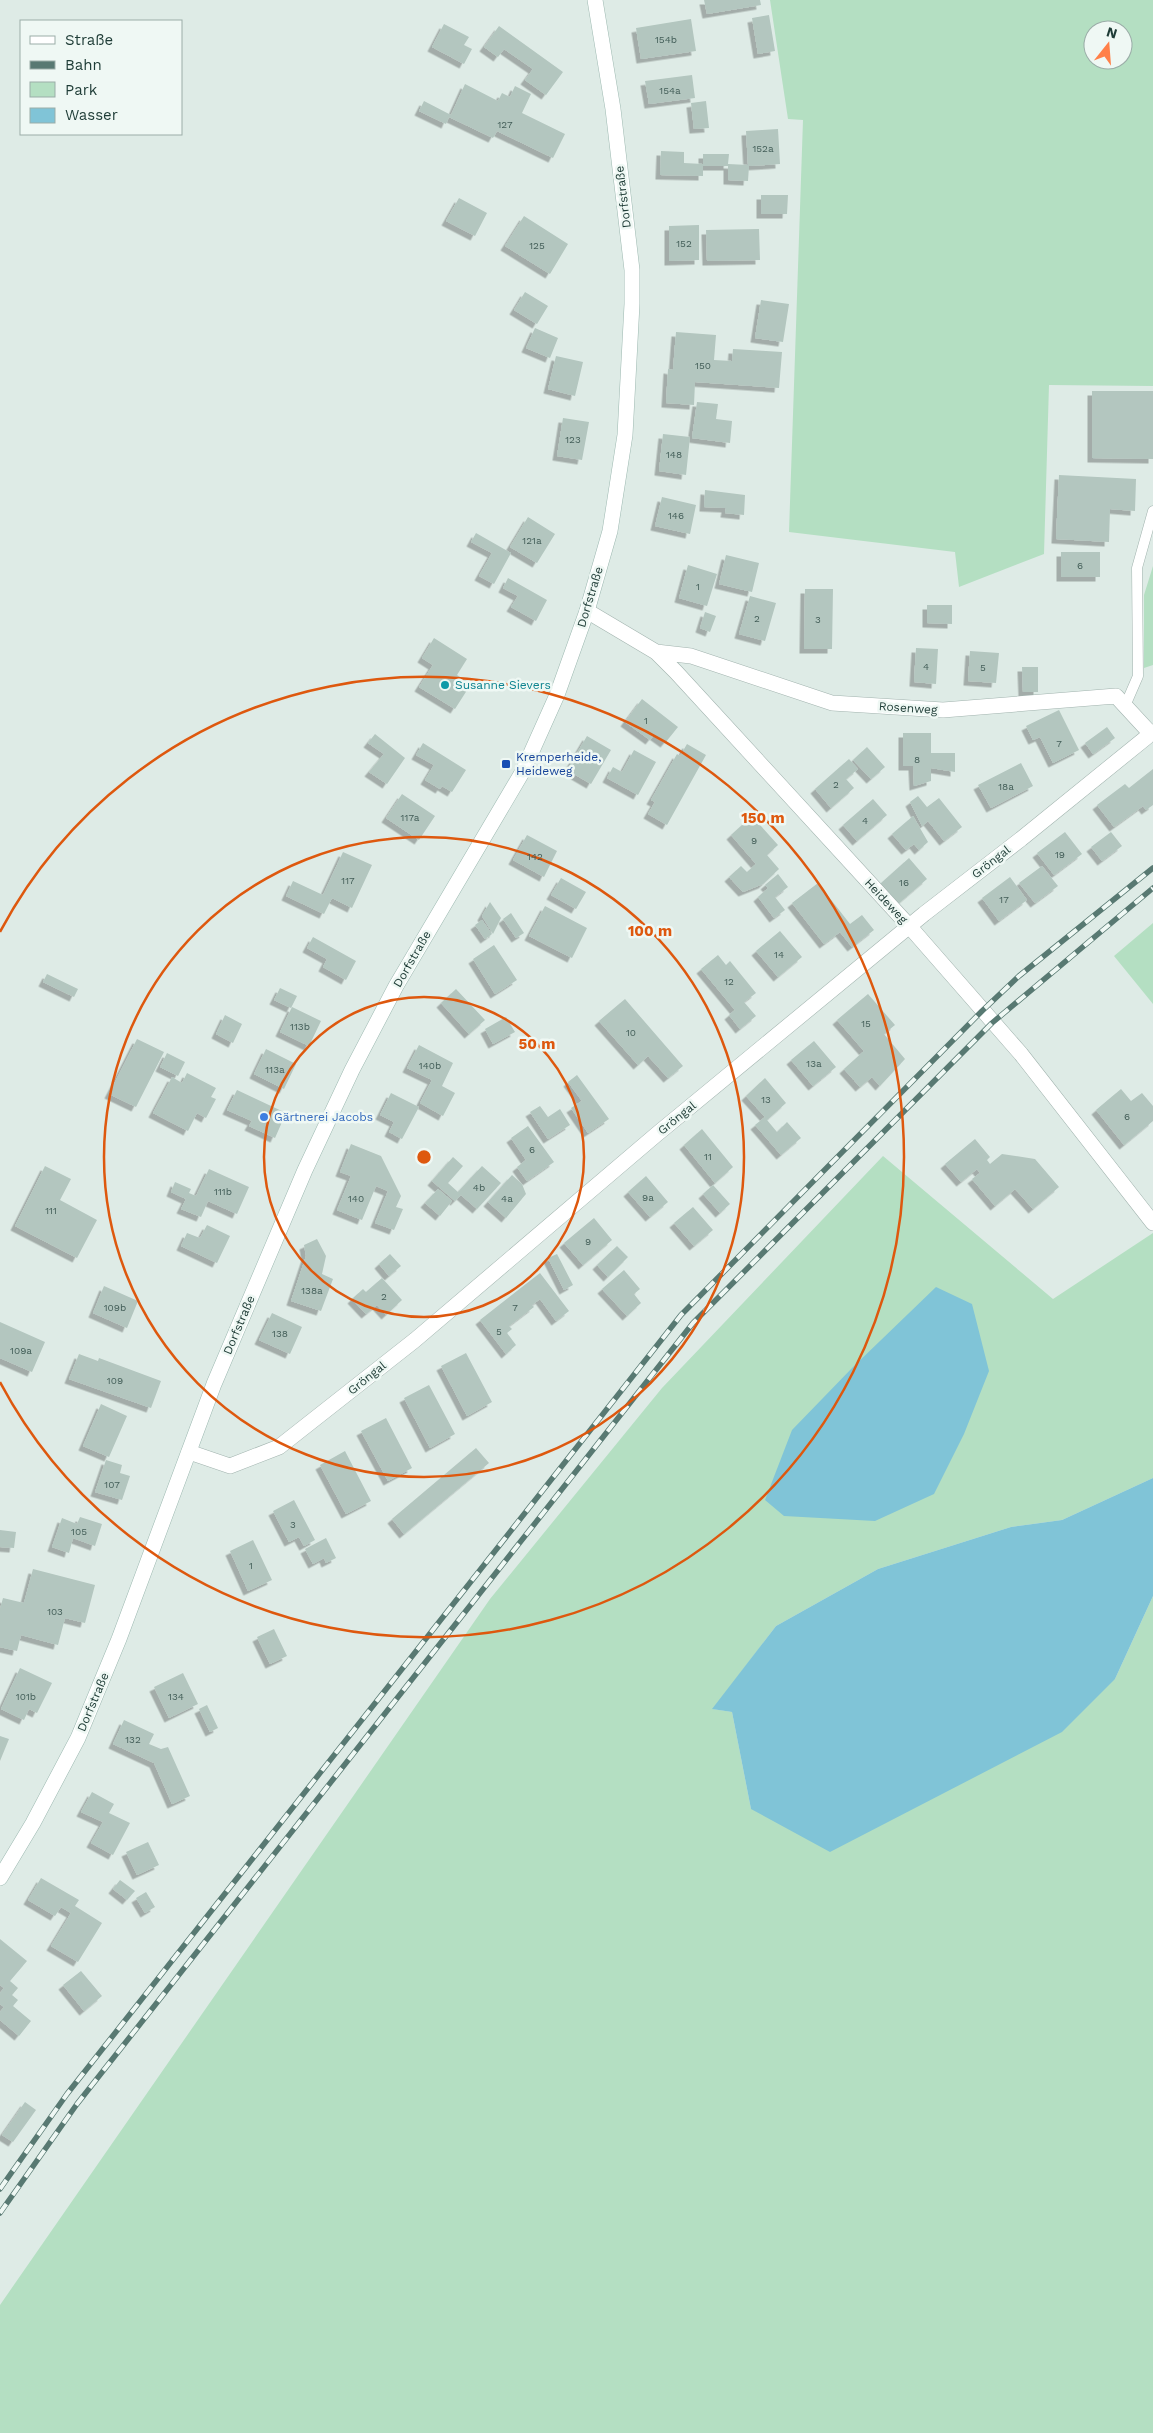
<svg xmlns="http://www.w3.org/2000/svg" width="1153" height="2433" viewBox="0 0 1153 2433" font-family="'Work Sans',sans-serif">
  <defs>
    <filter id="shadow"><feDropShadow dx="-4.5" dy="4.5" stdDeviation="0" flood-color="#0004"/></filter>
  </defs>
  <rect width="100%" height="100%" fill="#deebe6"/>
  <path fill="#b4dfc2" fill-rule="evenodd" d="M770 0H1153V386L1049 385 1044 554 959 587 955 552 789 532 803 120 788 119ZM1093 30H1123V60H1093Z
    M1153 566V665L1144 668V595Z
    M1153 923V1004L1114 956Z
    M883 1156 1053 1299 1153 1233V1478L1062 1520 1011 1527 878 1569 776 1626 713 1709 732 1712 751 1809 1115 1679 1153 1596V2433H0V2305L490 1599 662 1388Z"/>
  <path fill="#80c4d7" d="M936 1287 972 1304 989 1371 964 1434 934 1494 875 1521 784 1516 765 1500 792 1430 853 1367Z
    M1153 1478V1596L1115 1679 1062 1732 830 1852 751 1809 732 1712 712 1709 776 1626 878 1569 1011 1527 1062 1520Z"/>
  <path fill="#b3c6bf" filter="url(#shadow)" d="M704 0H760L761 5 707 14Z
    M769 15 775 51 758 54 752 18Z
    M691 19 696 51 641 59 636 28Z
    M444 24 469 37 464 45 472 49 464 64 432 47Z
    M499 26 563 72 546 95 525 80 533 69 504 49 498 57 484 47Z
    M692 75 695 98 649 104 645 81Z
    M465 84 498 101 502 93 510 97 515 86 531 94 522 113 565 134 553 158 497 131 493 138 449 117 446 124 419 111 424 101 451 115Z
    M706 101 709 128 694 129 691 103Z
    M778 129 780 164 749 166 748 181 728 180V166H703V176L660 175 661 151 684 152V163L703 164V154H729L728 164 748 165 746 131Z
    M761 195H788L787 214H761Z
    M459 198 487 213 475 236 446 221Z
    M524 216 568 244 550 274 505 246Z
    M699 225V260L669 261V226Z
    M759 229 760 260 707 261 706 230Z
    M525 292 548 306 537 324 514 310Z
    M761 300 789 304 783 342 755 338Z
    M535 328 558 338 550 358 526 348Z
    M676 332 716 335 714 360 732 361 733 349 782 352 779 388 695 382 694 405 666 403 668 369 673 370Z
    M556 356 583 362 575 396 548 389Z
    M1092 391H1153V459L1092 458Z
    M697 402 718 404 716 419 732 421 730 443 692 438Z
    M563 418 589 422 582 460 557 456Z
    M663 434 690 437 686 475 659 471Z
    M1059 475 1136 479 1135 511 1110 509 1109 542 1056 539Z
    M705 490 745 495 744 515 725 513 726 508 704 507Z
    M662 497 696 505 690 534 655 526Z
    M528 517 555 534 537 563 510 547Z
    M476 533 511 553 494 584 479 576 492 553 471 542Z
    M1061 552H1100V577H1061Z
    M726 555 759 563 752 592 719 584Z
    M688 565 717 574 707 606 679 598Z
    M508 578 547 600 536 621 511 607 518 596 503 588Z
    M805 589H833L832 649H804Z
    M750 596 776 603 765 641 739 634Z
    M927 605H952V624L927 623Z
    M705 612 716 616 710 632 700 628Z
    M434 638 467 659 457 675 471 684 455 709 419 687 433 665 422 658Z
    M916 648 938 649 936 684 914 682Z
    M970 651 999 653 996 683 968 681Z
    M1022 667H1038V692H1023Z
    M642 699 678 727 665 743 654 735 650 740 625 722Z
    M1059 710 1079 750 1053 763 1040 737 1033 740 1026 726Z
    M1107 727 1115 738 1093 754 1085 743Z
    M903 733H931V753H955V772L931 768V781L914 786 913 766H903Z
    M375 734 405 758 387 784 369 772 384 754 368 743Z
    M587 736 611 750 591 784 567 770Z
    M423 743 466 770 452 792 442 786 440 789 425 780 434 765 416 755Z
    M687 744 706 755 667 825 648 814 655 802 651 800 677 754 680 756Z
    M867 747 885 767 871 779 853 760Z
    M634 750 656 762 638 795 607 778 613 767 622 772Z
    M849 759 858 769 846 779 854 788 831 808 815 789Z
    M1021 763 1033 786 991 808 978 785Z
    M1153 769V805L1146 810 1143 806 1114 827 1097 805 1125 784 1129 788Z
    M402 794 435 816 419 840 386 818Z
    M918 796 927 807 939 798 962 827 944 841 928 821 922 826 910 802Z
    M873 799 887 815 857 841 843 825Z
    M752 816 778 845 767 855 779 869 763 884 743 892 729 877 741 866 747 872 756 864 731 835Z
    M913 816 928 842 919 850 914 844 906 850 892 834Z
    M1065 832 1082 854 1054 875 1037 853Z
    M1111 832 1122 846 1102 861 1091 847Z
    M527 835 557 851 544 877 513 860Z
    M343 852 372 865 352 908 332 898 324 914 286 896 293 881 323 895Z
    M909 858 927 879 898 904 880 884Z
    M1042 866 1058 886 1035 903 1019 883Z
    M778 874 788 887 775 897 785 910 774 918 758 897 768 888 765 885Z
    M1010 877 1027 900 999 921 982 898Z
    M561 878 586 892 576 909 551 895Z
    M818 883 850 924 862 915 874 930 852 947 840 932 824 944 792 903Z
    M490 902 501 918 493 934 482 916Z
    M545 906 587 928 572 958 529 936Z
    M511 913 524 933 516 938 503 919Z
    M482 920 492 934 485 939 475 925Z
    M780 931 802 957 778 977 756 951Z
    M313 937 356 961 346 980 323 967 327 959 307 948Z
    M494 945 517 980 495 994 473 959Z
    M718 955 726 965 730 961 756 993 744 1002 756 1016 740 1029 729 1015 735 1010 701 969Z
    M47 974 78 989 74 997 43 982Z
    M280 988 297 996 291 1008 274 1000Z
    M456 989 485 1020 469 1034 441 1003Z
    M868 994 895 1025 884 1034 905 1059 880 1086 872 1077 860 1087 844 1069 864 1051 837 1020Z
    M625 999 683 1066 668 1078 648 1056 638 1065 599 1021Z
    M292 1007 321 1021 309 1046 280 1032Z
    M225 1015 242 1024 233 1043 216 1034Z
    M506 1017 515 1032 493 1044 485 1029Z
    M137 1039 164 1052 136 1107 109 1094Z
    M814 1041 836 1067 813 1086 791 1060Z
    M419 1045 453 1063 442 1086 455 1093 443 1116 420 1103 432 1080 407 1068Z
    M266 1049 296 1064 284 1089 254 1074Z
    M167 1053 185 1062 178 1076 160 1067Z
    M187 1073 216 1088 211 1097 216 1099 206 1118 197 1113 188 1131 153 1113 172 1077 182 1083Z
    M577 1075 609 1119 588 1133 571 1108 582 1101 568 1082Z
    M765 1078 786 1103 767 1120 777 1132 787 1122 801 1138 781 1155 755 1125 765 1117 746 1096Z
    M1121 1089 1131 1101 1142 1093 1153 1106V1121L1124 1145 1096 1110Z
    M237 1090 286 1113 275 1138 249 1126 252 1121 227 1110Z
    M391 1093 419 1107 402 1139 389 1132 394 1122 380 1115Z
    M540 1106 548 1117 560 1109 570 1125 548 1139 530 1112Z
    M528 1126 554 1162 527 1181 517 1167 526 1160 511 1138Z
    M702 1129 733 1167 715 1183 684 1145Z
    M975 1139 990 1157 987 1160 990 1164 1002 1154 1035 1159 1059 1187 1033 1209 1015 1189 995 1206 972 1179 980 1173 977 1169 961 1182 945 1164Z
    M351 1144 381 1156 401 1196 396 1207 403 1209 394 1230 375 1223 388 1191 376 1186 362 1220 337 1210 351 1176 340 1172Z
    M453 1157 463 1166 448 1183 458 1192 482 1166 501 1183 477 1209 461 1195 455 1201 432 1181Z
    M45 1166 71 1179 60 1200 97 1220 77 1258 15 1226Z
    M209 1169 249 1187 237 1214 208 1201 201 1217 181 1209 186 1199 171 1192 175 1182 191 1189 189 1193 196 1196Z
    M512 1175 522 1184 526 1194 506 1218 488 1202Z
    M646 1176 668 1202 650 1217 628 1192Z
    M713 1185 730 1204 720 1213 703 1194Z
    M438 1189 452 1201 440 1216 425 1203Z
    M693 1207 713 1230 694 1246 674 1223Z
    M594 1218 612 1240 583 1265 564 1243Z
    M207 1225 230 1236 217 1263 181 1246 187 1233 200 1238Z
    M317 1239 326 1256 322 1274 333 1279 321 1311 291 1301 306 1256 304 1245Z
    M617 1246 628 1257 608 1277 597 1265Z
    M390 1254 401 1266 389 1276 379 1264Z
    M557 1254 573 1285 564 1290 548 1258Z
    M624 1270 640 1289 634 1294 641 1303 627 1316 602 1289Z
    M540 1273 569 1311 556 1321 540 1299 532 1305 534 1307 509 1326 512 1329 507 1333 516 1345 506 1354 480 1320Z
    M382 1278 402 1300 386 1315 377 1305 366 1314 352 1299 363 1289 366 1292Z
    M104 1286 138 1301 127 1328 93 1313Z
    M272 1313 302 1327 290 1354 259 1340Z
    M0 1322 45 1342 32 1372 0 1358Z
    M466 1353 492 1402 467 1416 441 1366Z
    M79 1354 98 1361 99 1358 161 1381 151 1408 69 1379Z
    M429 1385 455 1434 430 1448 404 1398Z
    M101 1404 127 1416 109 1457 83 1446Z
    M386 1418 412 1468 388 1481 361 1431Z
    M476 1448 489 1463 404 1534 392 1519Z
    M345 1451 371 1501 346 1514 320 1465Z
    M106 1460 122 1465 120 1473 130 1476 122 1500 95 1492Z
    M294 1500 315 1540 304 1546 299 1537 289 1542 273 1511Z
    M80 1517 102 1524 95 1546 73 1538 69 1553 52 1547 62 1518 77 1524Z
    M0 1530 16 1532 14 1548 0 1547Z
    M326 1538 336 1558 326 1563 324 1558 313 1564 305 1549Z
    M253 1540 272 1580 248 1591 230 1551Z
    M33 1569 95 1585 85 1623 65 1618 58 1645 21 1635 17 1651 0 1647V1609L3 1598 24 1603Z
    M274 1629 287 1656 270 1664 257 1637Z
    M20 1668 52 1683 37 1713 29 1709 24 1720 1 1709Z
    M183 1673 198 1704 169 1718 154 1687Z
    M207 1705 218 1728 210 1732 199 1709Z
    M124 1720 154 1734 149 1744 161 1749 168 1747 190 1796 172 1804 154 1763 113 1744Z
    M0 1736 9 1739 0 1761Z
    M92 1792 114 1804 109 1813 130 1823 113 1855 91 1843 103 1822 81 1812Z
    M148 1842 159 1865 137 1875 126 1852Z
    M41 1878 79 1900 75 1906 102 1923 78 1962 51 1946 71 1913 61 1907 55 1916 28 1900Z
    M120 1880 135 1891 127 1900 113 1889Z
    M146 1892 155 1907 145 1913 136 1898Z
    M0 1939 27 1961 10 1981 18 1988 12 1995 18 2000 13 2006 31 2021 19 2036 0 2020V2012L4 2007 0 2004V1993L4 1988 0 1985Z
    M81 1971 102 1996 84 2011 63 1985Z
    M25 2102 36 2110 13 2142 2 2135Z"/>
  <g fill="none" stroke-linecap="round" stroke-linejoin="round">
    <g stroke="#a1b3ae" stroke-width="11">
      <path id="service" d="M1125 706 1138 676 1137 568 1153 511"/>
    </g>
    <g stroke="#a1b3ae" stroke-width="16">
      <path id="minor" d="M587 611 656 652 676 672 910 927 1021 1054 1153 1223
        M656 652 691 656 832 703 943 710 1116 696 1151 734
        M189 1452 230 1466 279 1447 415 1340 657 1134 924 914 1021 839 1153 732"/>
    </g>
    <g stroke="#9cb8b0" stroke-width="16">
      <path id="secondary" d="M0 1878 33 1823 78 1738 119 1639 214 1384 305 1170 352 1070 396 986 523 771 557 695 587 611 610 531 625 435 632 304V270L613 109 595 0"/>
    </g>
    <use href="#service" stroke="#fff" stroke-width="10"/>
    <use href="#minor" stroke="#fff" stroke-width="15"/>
    <use href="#secondary" stroke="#fff" stroke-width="15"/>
    <g stroke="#587972" stroke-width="5.5">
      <path id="rail" d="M0 2189 67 2094 681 1315 982 1011 1019 976 1153 868
        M0 2213 77 2104 693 1323 992 1023 1153 888"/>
    </g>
    <use href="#rail" stroke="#eff8f4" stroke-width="4" stroke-dasharray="11" stroke-linecap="butt"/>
  </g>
  <g fill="none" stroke="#de580e" stroke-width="2.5">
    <circle cx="424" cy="1157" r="160"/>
    <circle cx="424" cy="1157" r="320"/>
    <path d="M0 932A480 480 0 1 1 0 1382"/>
  </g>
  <circle fill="#0f9aa8" stroke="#eff8f4" stroke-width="2" cx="445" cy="685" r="5"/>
  <rect fill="#1a4fb4" stroke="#eff8f4" stroke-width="2" x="501" y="759" width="10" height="10" rx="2.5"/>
  <circle fill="#3f7fe0" stroke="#eff8f4" stroke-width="2" cx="264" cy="1117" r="5"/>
  <g text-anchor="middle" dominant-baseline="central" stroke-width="5" stroke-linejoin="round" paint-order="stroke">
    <g font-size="10" fill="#435e58">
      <text x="666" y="39">154b</text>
      <text x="670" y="90">154a</text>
      <text x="505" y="124">127</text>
      <text x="763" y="148">152a</text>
      <text x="684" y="243">152</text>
      <text x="537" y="245">125</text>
      <text x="703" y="365">150</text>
      <text x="573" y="439">123</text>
      <text x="674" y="454">148</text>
      <text x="676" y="515">146</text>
      <text x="532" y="540">121a</text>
      <text x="1080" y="565">6</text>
      <text x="698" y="586">1</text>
      <text x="757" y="618">2</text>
      <text x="818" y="619">3</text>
      <text x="926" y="666">4</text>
      <text x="983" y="667">5</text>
      <text x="646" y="720">1</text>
      <text x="1059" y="743">7</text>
      <text x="917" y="759">8</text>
      <text x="836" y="784">2</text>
      <text x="1006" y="786">18a</text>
      <text x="410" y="817">117a</text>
      <text x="865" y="820">4</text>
      <text x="754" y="840">9</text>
      <text x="1060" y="854">19</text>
      <text x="535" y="856">142</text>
      <text x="348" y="880">117</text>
      <text x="904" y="882">16</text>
      <text x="1004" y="899">17</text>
      <text x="779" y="954">14</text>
      <text x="729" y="981">12</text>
      <text x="866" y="1023">15</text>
      <text x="300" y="1026">113b</text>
      <text x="631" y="1032">10</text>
      <text x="814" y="1063">13a</text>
      <text x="430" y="1065">140b</text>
      <text x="275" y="1069">113a</text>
      <text x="766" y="1099">13</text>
      <text x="1127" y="1116">6</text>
      <text x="532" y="1149">6</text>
      <text x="708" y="1156">11</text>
      <text x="479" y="1187">4b</text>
      <text x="223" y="1191">111b</text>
      <text x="648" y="1197">9a</text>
      <text x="356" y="1198">140</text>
      <text x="507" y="1198">4a</text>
      <text x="51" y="1210">111</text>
      <text x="588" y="1241">9</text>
      <text x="312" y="1290">138a</text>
      <text x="384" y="1296">2</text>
      <text x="115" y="1307">109b</text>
      <text x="515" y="1307">7</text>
      <text x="499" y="1331">5</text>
      <text x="280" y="1333">138</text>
      <text x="21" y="1350">109a</text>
      <text x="115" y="1380">109</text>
      <text x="112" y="1484">107</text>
      <text x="293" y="1524">3</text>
      <text x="79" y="1531">105</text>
      <text x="251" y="1565">1</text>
      <text x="55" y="1611">103</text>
      <text x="26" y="1696">101b</text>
      <text x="176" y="1696">134</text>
      <text x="133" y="1739">132</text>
    </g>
    <g font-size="12" fill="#1e3c36" stroke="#eff8f4">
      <text transform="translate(623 197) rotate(-97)">Dorfstraße</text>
      <text transform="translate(590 597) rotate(-73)">Dorfstraße</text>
      <text transform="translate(908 708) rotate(4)">Rosenweg</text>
      <text transform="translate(991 862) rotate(-38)">Gröngal</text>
      <text transform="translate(886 901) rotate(47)">Heideweg</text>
      <text transform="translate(412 959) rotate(-60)">Dorfstraße</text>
      <text transform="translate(677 1118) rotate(-39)">Gröngal</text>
      <text transform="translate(239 1325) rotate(-67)">Dorfstraße</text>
      <text transform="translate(367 1378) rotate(-39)">Gröngal</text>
      <text transform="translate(93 1702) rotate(-67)">Dorfstraße</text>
    </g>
    <g font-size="12" fill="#0d838f" stroke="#eff8f4" text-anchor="start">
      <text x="455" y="685">Susanne Sievers</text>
    </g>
    <g font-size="12" fill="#164399" stroke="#eff8f4" text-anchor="start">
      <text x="516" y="757">Kremperheide,<tspan x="516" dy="14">Heideweg</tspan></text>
    </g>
    <g font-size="12" fill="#366cbe" stroke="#eff8f4" text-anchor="start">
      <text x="274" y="1117">Gärtnerei Jacobs</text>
    </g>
  </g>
  <circle cx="424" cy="1157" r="8" fill="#de580e" stroke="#eff8f4" stroke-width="2.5"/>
  <g font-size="15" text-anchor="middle" font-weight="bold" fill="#de580e" stroke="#eff8f4" stroke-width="5" stroke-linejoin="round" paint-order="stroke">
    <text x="763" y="823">150 m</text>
    <text x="650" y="936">100 m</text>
    <text x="537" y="1049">50 m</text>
  </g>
  <rect x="20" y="20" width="162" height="115" fill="#eff8f4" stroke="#9bada8"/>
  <rect x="30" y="36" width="25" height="8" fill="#ffffff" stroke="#9bada8"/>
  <text x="65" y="45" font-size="15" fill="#1e3c36">Straße</text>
  <rect x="30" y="61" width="25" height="8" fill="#587972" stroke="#9bada8"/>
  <text x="65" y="70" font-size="15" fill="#1e3c36">Bahn</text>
  <rect x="30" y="82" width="25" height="15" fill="#b4dfc2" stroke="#9bada8"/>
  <text x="65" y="95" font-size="15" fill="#1e3c36">Park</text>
  <rect x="30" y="108" width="25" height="15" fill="#80c4d7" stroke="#9bada8"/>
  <text x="65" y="120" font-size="15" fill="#1e3c36">Wasser</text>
  <g transform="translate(1108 45) rotate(17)"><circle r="24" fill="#eff8f4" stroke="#9bada8"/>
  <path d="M0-4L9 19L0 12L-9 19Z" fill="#ff8048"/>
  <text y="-8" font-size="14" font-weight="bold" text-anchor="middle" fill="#1e3c36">N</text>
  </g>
</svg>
